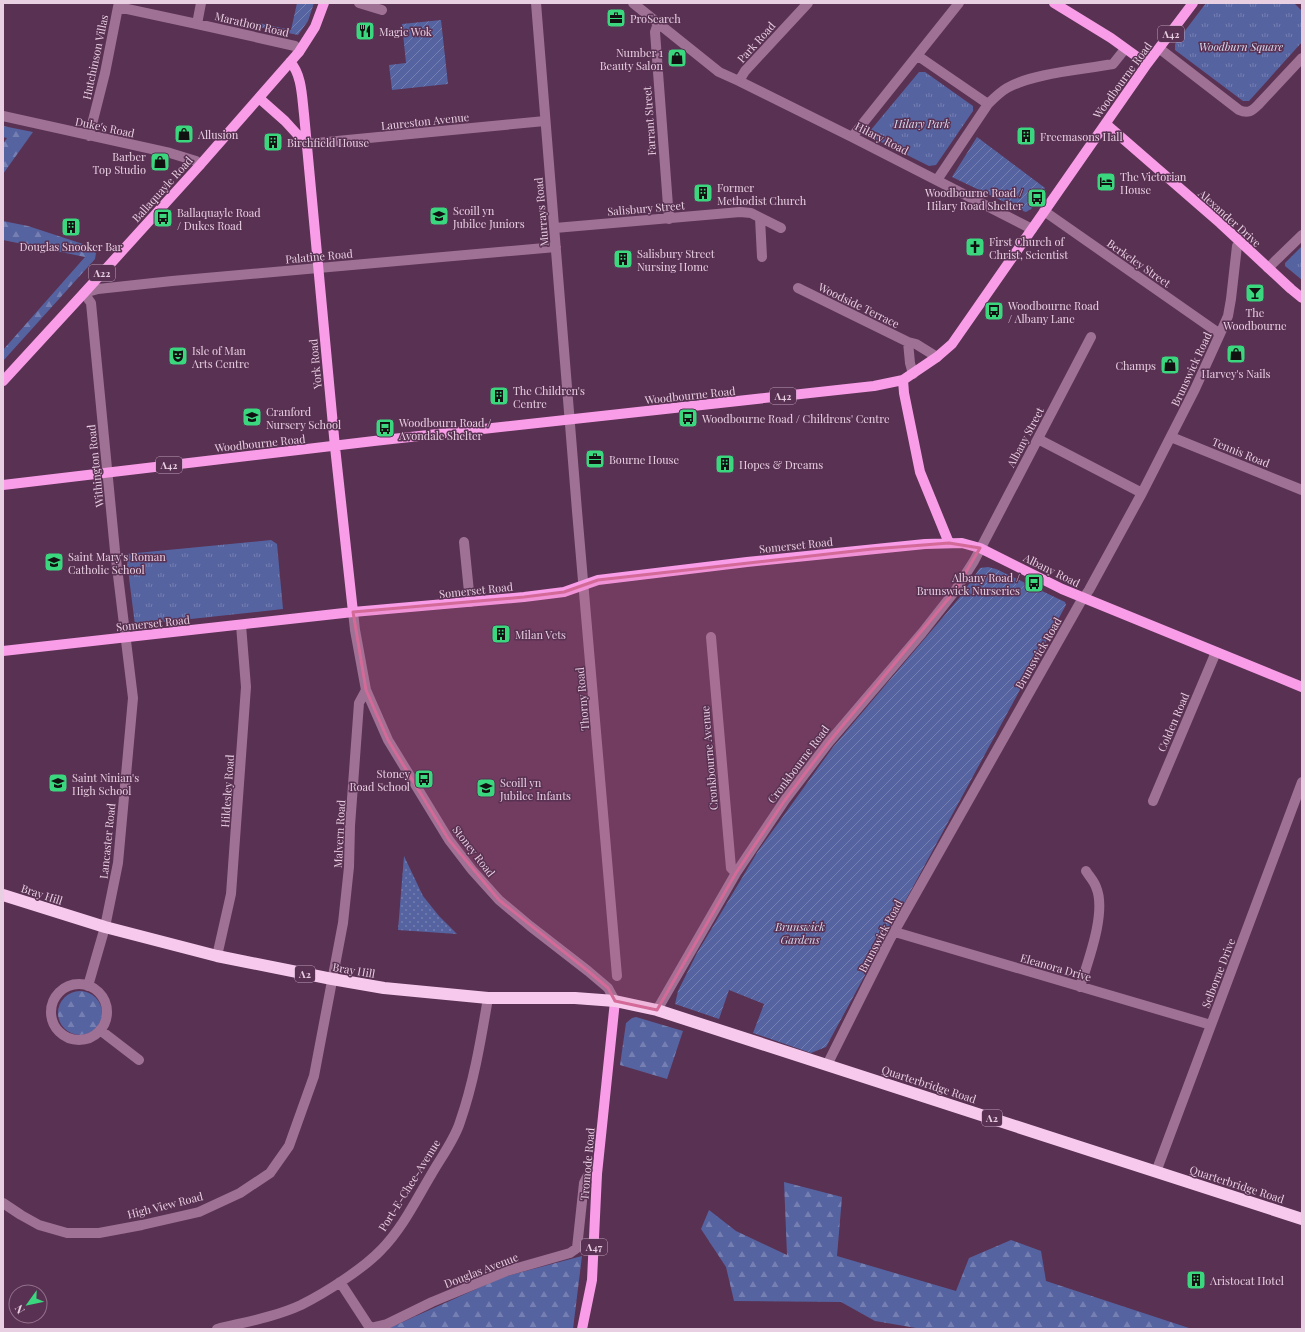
<svg xmlns="http://www.w3.org/2000/svg" width="1305" height="1332" viewBox="0 0 1305 1332" font-family="'Playfair Display',serif">
  <defs>
    <pattern id="grass-dots" width="8" height="8" patternUnits="userSpaceOnUse"><rect width="8" height="8" fill="#5663a1"/><path d="M2 2h.1M6 6h.1" fill="none" stroke="#767fb2" stroke-width="1.8" stroke-linecap="round"/></pattern>
    <pattern id="forest-firs" width="22" height="20" patternUnits="userSpaceOnUse"><rect width="22" height="20" fill="#5663a1"/><path d="M5 1l3.5 6h-7zM16 11l3.5 6h-7z" fill="#767fb2"/></pattern>
    <pattern id="park-tufts" width="24" height="20" patternUnits="userSpaceOnUse"><rect width="24" height="20" fill="#5663a1"/><path d="M3 7l-1-3M5 7V3M7 7l1-3M15 17l-1-3M17 17v-4M19 17l1-3" fill="none" stroke="#767fb2"/></pattern>
    <pattern id="garden-furrows" width="10" height="10" patternUnits="userSpaceOnUse"><rect width="10" height="10" fill="#5663a1"/><path d="M-1 1l2-2M0 10L10 0M9 11l2-2" fill="none" stroke="#767fb2"/></pattern>
  </defs>
  <rect width="100%" height="100%" fill="#593152"/>
  <path fill="url(#grass-dots)" d="M404 856 423 896 439 916 457 934 398 930Z"/>
  <path fill="url(#forest-firs)" d="M3 126 33 132 3 174V144L7 138 3 137Z
    M3 221 28 226 86 245 96 253 95 259 3 361V350L85 257 3 240Z
    M58 1013a22 22 0 1 1 44 0a22 22 0 1 1-44 0Z
    M636 1017 683 1031 667 1079 620 1065 626 1023 632 1018Z
    M784 1182 842 1197 837 1256 956 1291 969 1258 1011 1240 1041 1251 1046 1281 1192 1329H922L875 1321 841 1302 734 1301 726 1267 701 1229 709 1210 736 1231 787 1255Z
    M582 1256 573 1329H387L503 1277Z"/>
  <path fill="url(#park-tufts)" d="M1206 3H1294L1302 11V42L1249 101H1243L1175 50V44Z
    M919 72H925L973 106V111L936 165 929 166 871 137 870 131Z
    M1302 246V280L1285 266V263Z
    M271 540 277 544 283 609 135 625 126 554Z"/>
  <path fill="url(#garden-furrows)" d="M297 3H314L308 21 298 35 259 27V23L291 30Z
    M441 20 448 84 392 90 389 65 406 63 402 24Z
    M977 137 1045 188 1040 195 1037 194 1032 200 1035 202 1031 209 1026 212 1023 211 952 177Z
    M988 567 996 569 1065 602 1066 605 826 1047 811 1053 753 1033 764 1004 729 990 719 1019 675 1004 678 991 697 953 758 851 833 747 960 597 980 568Z"/>
  <g fill="none" stroke-linecap="round" stroke-linejoin="round">
    <path stroke="#9e7195" stroke-width="10" d="M119 3 118 7 197 24 201 3
      M359 3 382 10
      M536 3 577 511 617 976
      M633 3 719 72 739 81 852 137 1032 229
      M658 23 655 32 669 219
      M197 24 295 46 299 52
      M1160 49 1239 110C1248 114 1252 111 1258 105L1302 58
      M918 56 988 104 937 180
      M739 81 745 71 808 3
      M988 104C994 98 1000 92 1007 88 1034 73 1081 70 1113 64L1125 49
      M3 116 170 153 196 161 200 165
      M89 136 105 73 118 7
      M852 137 959 3
      M306 144 545 121
      M1044 211 1220 334
      M760 218 762 257
      M555 228 740 212 751 213 781 228
      M1268 268 1302 235
      M798 288 908 342 916 344 937 357
      M908 342 910 363 913 374
      M1171 437 1302 490
      M1038 439 1142 493
      M464 542 470 602
      M353 612 355 630 366 690 388 740 449 840 472 870 499 900 530 926 588 971 608 988 615 1001
      M711 637 731 868 736 873
      M1153 801 1216 652
      M895 932 1211 1025
      M217 956 231 894 246 687 241 625
      M51 1012a28 28 0 1 1 56 0a28 28 0 1 1-56 0Z
      M88 986 105 927 118 863 133 698 115 551 91 303 84 293 98 289 172 281 556 247
      M1080 987C1088 961 1107 912 1096 887 1094 881 1089 876 1086 871
      M657 1010 736 873 785 800 829 742 922 633 955 591 974 561 1091 337
      M100 1030 139 1060
      M827 1065 890 939 1080 603 1089 590 1142 493 1195 389 1220 334 1228 316 1231 299 1237 246 1240 243
      M1156 1172 1302 782
      M3 1203 21 1215 39 1225 67 1233H99L142 1225 199 1212 240 1193 270 1173 289 1146 314 1076 343 923 349 867 350 826 359 703 366 690
      M340 1282 370 1328 387 1324 432 1302 507 1271 570 1253 577 1248 584 1183 587 1177 597 1174
      M217 1329C245 1322 275 1317 301 1305 325 1293 363 1269 381 1250 402 1229 416 1200 431 1175 440 1159 455 1139 460 1122 474 1082 481 1039 488 998"/>
    <path stroke="#f99de8" stroke-width="10" d="M1054 3 1111 38 1147 64
      M290 62C302 74 302 98 304 114L335 447 353 612
      M259 98 285 121 306 144
      M1106 124 1220 223 1291 289 1302 298
      M903 380 904 393 920 472 949 543
      M3 381 84 293 200 165 299 52 315 27 324 3
      M3 485 374 441 874 386 903 380 937 357 952 344 1147 64 1193 3
      M3 651 353 612 524 597 564 592 598 580 747 562 925 544 962 543 980 548 1062 589 1302 687
      M582 1329 592 1280 597 1174 615 1001"/>
    <path stroke="#f7caed" stroke-width="12" d="M3 895 105 927 217 956 332 979 384 988 488 998H575L615 1001 657 1010 1302 1219"/>
  </g>
  <path fill="#d36a98" fill-opacity="0.2" stroke="#d36a98" stroke-width="3" stroke-linejoin="round" d="M949 543 980 548 955 591 829 742 785 800 736 873 657 1010 615 1001 608 988 588 971 499 900 449 840 388 740 366 690 353 612 524 597 564 592 598 580 872 549Z"/>
  <defs>
    <g id="office-square" transform="scale(1)"><rect x="-9" y="-9" width="18" height="18" rx="4" fill="#3ad77f" stroke="#593152"/><path d="M-6-3h4V-5.5h4V-3h4V5H-6ZM-1-4.5V-3h2v-1.5ZM-6 0V1H6V0Z" fill="#111"/></g>
    <g id="restaurant-square" transform="scale(1)"><rect x="-9" y="-9" width="18" height="18" rx="4" fill="#3ad77f" stroke="#593152"/><path d="M-5-6h1v4h1v-4h1v4h1v-4h1v5L-1.5 .5V6h-2V.5L-5-1ZM5-6V6H3V1.5H1.5Q1.5-4 5-6Z" fill="#111"/></g>
    <g id="shop-square" transform="scale(1)"><rect x="-9" y="-9" width="18" height="18" rx="4" fill="#3ad77f" stroke="#593152"/><path d="M-5-2.5h2.3a2.7 3.5 0 0 1 5.4 0H5L5.5 6h-11ZM-1.5-2.5h3a1.5 2.3 0 0 0-3 0Z" fill="#111"/></g>
    <g id="building-square" transform="scale(1)"><rect x="-9" y="-9" width="18" height="18" rx="4" fill="#3ad77f" stroke="#593152"/><path d="M-4-6H4V6H1V3H-1V6H-4ZM-2.5-4.3h1.7v1.8h-1.7ZM.8-4.3h1.7v1.8H.8ZM-2.5-1h1.7V.8h-1.7ZM.8-1h1.7V.8H.8Z" fill="#111"/></g>
    <g id="hotel-square" transform="scale(1)"><rect x="-9" y="-9" width="18" height="18" rx="4" fill="#3ad77f" stroke="#593152"/><path d="M-6-4.5h1.5V1H6V5H4.5V3h-9V5H-6ZM-4 0a1.8 1.8 0 1 1 3.6 0ZM.5 0V-2.5h3Q6-2.5 6 0Z" fill="#111"/></g>
    <g id="bus-square" transform="scale(1)"><rect x="-9" y="-9" width="18" height="18" rx="4" fill="#3ad77f" stroke="#593152"/><path d="M-5-6H5V4H4V6H2V4H-2V6H-4V4H-5ZM-3.5-4V0h7V-4ZM-3.5 1.2v1.5H-2V1.2ZM2 1.2v1.5H3.5V1.2Z" fill="#111"/></g>
    <g id="school-square" transform="scale(1)"><rect x="-9" y="-9" width="18" height="18" rx="4" fill="#3ad77f" stroke="#593152"/><path d="M0-5L7-2L0 1L-7-2ZM-4 1L0 2.5L4 1V4Q0 6-4 4Z" fill="#111"/></g>
    <g id="church-square" transform="scale(1)"><rect x="-9" y="-9" width="18" height="18" rx="4" fill="#3ad77f" stroke="#593152"/><path d="M-1.2-6h2.4v3.5h3.3v2.4h-3.3V6h-2.4V-.1h-3.3v-2.4h3.3Z" fill="#111"/></g>
    <g id="bar-square" transform="scale(1)"><rect x="-9" y="-9" width="18" height="18" rx="4" fill="#3ad77f" stroke="#593152"/><path d="M-6-5H6L.8 .8V4.5H3.5V6h-7V4.5H-.8V.8Z" fill="#111"/></g>
    <g id="theatre-square" transform="scale(1)"><rect x="-9" y="-9" width="18" height="18" rx="4" fill="#3ad77f" stroke="#593152"/><path d="M-5-5.5Q0-4 5-5.5V0Q5 5 0 6Q-5 5-5 0ZM-3.3-2.5H-1v1.5H-3.3ZM1-2.5H3.3v1.5H1ZM-2.8 1Q0 5.5 2.8 1Z" fill="#111"/></g>
  </defs>
  <g fill-rule="evenodd">
    <use href="#office-square" x="616" y="18"/>
    <use href="#restaurant-square" x="365" y="31"/>
    <use href="#shop-square" x="677" y="58"/>
    <use href="#shop-square" x="184" y="134"/>
    <use href="#building-square" x="1026" y="136"/>
    <use href="#building-square" x="273" y="142"/>
    <use href="#shop-square" x="160" y="162"/>
    <use href="#hotel-square" x="1106" y="182"/>
    <use href="#building-square" x="703" y="193"/>
    <use href="#bus-square" x="1037" y="198"/>
    <use href="#school-square" x="439" y="216"/>
    <use href="#bus-square" x="163" y="218"/>
    <use href="#building-square" x="71" y="227"/>
    <use href="#church-square" x="975" y="247"/>
    <use href="#building-square" x="623" y="259"/>
    <use href="#bar-square" x="1255" y="293"/>
    <use href="#bus-square" x="994" y="311"/>
    <use href="#shop-square" x="1236" y="354"/>
    <use href="#theatre-square" x="178" y="356"/>
    <use href="#shop-square" x="1170" y="365"/>
    <use href="#building-square" x="499" y="396"/>
    <use href="#school-square" x="252" y="417"/>
    <use href="#bus-square" x="688" y="418"/>
    <use href="#bus-square" x="385" y="428"/>
    <use href="#office-square" x="595" y="459"/>
    <use href="#building-square" x="725" y="464"/>
    <use href="#school-square" x="54" y="562"/>
    <use href="#bus-square" x="1034" y="583"/>
    <use href="#building-square" x="501" y="634"/>
    <use href="#bus-square" x="424" y="779"/>
    <use href="#school-square" x="58" y="783"/>
    <use href="#school-square" x="486" y="788"/>
    <use href="#building-square" x="1196" y="1280"/>
  </g>
  <g text-anchor="middle" dominant-baseline="central" stroke-width="3" stroke-linejoin="round" paint-order="stroke">
    <g fill="#593152" stroke="#bda0b7" stroke-width="1">
      <rect x="1158" y="26" width="26" height="16" rx="3"/>
      <rect x="89" y="265" width="26" height="16" rx="3"/>
      <rect x="770" y="388" width="26" height="16" rx="3"/>
      <rect x="156" y="457" width="26" height="16" rx="3"/>
      <rect x="295" y="966" width="20" height="16" rx="3"/>
      <rect x="982" y="1110" width="20" height="16" rx="3"/>
      <rect x="581" y="1239" width="26" height="16" rx="3"/>
    </g>
    <g font-size="10" font-weight="bold" fill="#e8cfe2">
      <text x="1171" y="34">A42</text>
      <text x="102" y="273">A22</text>
      <text x="783" y="396">A42</text>
      <text x="169" y="465">A42</text>
      <text x="305" y="974">A2</text>
      <text x="992" y="1118">A2</text>
      <text x="594" y="1247">A47</text>
    </g>
    <g font-size="11" fill="#e8cfe2" stroke="#593152" text-anchor="start">
      <text x="630" y="18">ProSearch</text>
      <text x="379" y="31">Magic Wok</text>
      <text x="663" y="52" text-anchor="end">Number 1<tspan x="663" dy="13">Beauty Salon</tspan></text>
      <text x="198" y="134">Allusion</text>
      <text x="1040" y="136">Freemasons Hall</text>
      <text x="287" y="142">Birchfield House</text>
      <text x="146" y="156" text-anchor="end">Barber<tspan x="146" dy="13">Top Studio</tspan></text>
      <text x="1120" y="176">The Victorian<tspan x="1120" dy="13">House</tspan></text>
      <text x="717" y="187">Former<tspan x="717" dy="13">Methodist Church</tspan></text>
      <text x="1023" y="192" text-anchor="end">Woodbourne Road /<tspan x="1023" dy="13">Hilary Road Shelter</tspan></text>
      <text x="453" y="210">Scoill yn<tspan x="453" dy="13">Jubilee Juniors</tspan></text>
      <text x="177" y="212">Ballaquayle Road<tspan x="177" dy="13">/ Dukes Road</tspan></text>
      <text x="989" y="241">First Church of<tspan x="989" dy="13">Christ, Scientist</tspan></text>
      <text x="71" y="246" text-anchor="middle">Douglas Snooker Bar</text>
      <text x="637" y="253">Salisbury Street<tspan x="637" dy="13">Nursing Home</tspan></text>
      <text x="1008" y="305">Woodbourne Road<tspan x="1008" dy="13">/ Albany Lane</tspan></text>
      <text x="1255" y="312" text-anchor="middle">The<tspan x="1255" dy="13">Woodbourne</tspan></text>
      <text x="192" y="350">Isle of Man<tspan x="192" dy="13">Arts Centre</tspan></text>
      <text x="1156" y="365" text-anchor="end">Champs</text>
      <text x="1236" y="373" text-anchor="middle">Harvey's Nails</text>
      <text x="513" y="390">The Children's<tspan x="513" dy="13">Centre</tspan></text>
      <text x="266" y="411">Cranford<tspan x="266" dy="13">Nursery School</tspan></text>
      <text x="702" y="418">Woodbourne Road / Childrens' Centre</text>
      <text x="399" y="422">Woodbourn Road /<tspan x="399" dy="13">Avondale Shelter</tspan></text>
      <text x="609" y="459">Bourne House</text>
      <text x="739" y="464">Hopes &amp; Dreams</text>
      <text x="68" y="556">Saint Mary's Roman<tspan x="68" dy="13">Catholic School</tspan></text>
      <text x="1020" y="577" text-anchor="end">Albany Road /<tspan x="1020" dy="13">Brunswick Nurseries</tspan></text>
      <text x="515" y="634">Milan Vets</text>
      <text x="410" y="773" text-anchor="end">Stoney<tspan x="410" dy="13">Road School</tspan></text>
      <text x="72" y="777">Saint Ninian's<tspan x="72" dy="13">High School</tspan></text>
      <text x="500" y="782">Scoill yn<tspan x="500" dy="13">Jubilee Infants</tspan></text>
      <text x="1210" y="1280">Aristocat Hotel</text>
    </g>
    <g font-size="11" fill="#e8cfe2" stroke="#593152">
      <text transform="translate(252 24) rotate(13)">Marathon Road</text>
      <text transform="translate(756 42) rotate(-48)">Park Road</text>
      <text transform="translate(95 57) rotate(-78)">Hutchinson Villas</text>
      <text transform="translate(1122 80) rotate(-54)">Woodbourne Road</text>
      <text transform="translate(425 121) rotate(-6)">Laureston Avenue</text>
      <text transform="translate(649 121) rotate(-94)">Farrant Street</text>
      <text transform="translate(105 127) rotate(12)">Duke's Road</text>
      <text transform="translate(882 138) rotate(27)">Hilary Road</text>
      <text transform="translate(162 189) rotate(-48)">Ballaquayle Road</text>
      <text transform="translate(646 208) rotate(-5)">Salisbury Street</text>
      <text transform="translate(541 212) rotate(-95)">Murrays Road</text>
      <text transform="translate(1230 218) rotate(42)">Alexander Drive</text>
      <text transform="translate(319 256) rotate(-5)">Palatine Road</text>
      <text transform="translate(1139 263) rotate(35)">Berkeley Street</text>
      <text transform="translate(859 305) rotate(26)">Woodside Terrace</text>
      <text transform="translate(315 364) rotate(-95)">York Road</text>
      <text transform="translate(1191 369) rotate(-65)">Brunswick Road</text>
      <text transform="translate(690 395) rotate(-6)">Woodbourne Road</text>
      <text transform="translate(1025 437) rotate(-62)">Albany Street</text>
      <text transform="translate(260 443) rotate(-6)">Woodbourne Road</text>
      <text transform="translate(1241 452) rotate(22)">Tennis Road</text>
      <text transform="translate(95 466) rotate(-96)">Withington Road</text>
      <text transform="translate(796 545) rotate(-6)">Somerset Road</text>
      <text transform="translate(1052 570) rotate(26)">Albany Road</text>
      <text transform="translate(476 590) rotate(-6)">Somerset Road</text>
      <text transform="translate(153 623) rotate(-6)">Somerset Road</text>
      <text transform="translate(1038 653) rotate(-60)">Brunswick Road</text>
      <text transform="translate(582 699) rotate(-95)">Thorny Road</text>
      <text transform="translate(1173 722) rotate(-67)">Colden Road</text>
      <text transform="translate(709 758) rotate(-95)">Cronkbourne Avenue</text>
      <text transform="translate(798 764) rotate(-53)">Cronkbourne Road</text>
      <text transform="translate(227 791) rotate(-86)">Hildesley Road</text>
      <text transform="translate(339 834) rotate(-87)">Malvern Road</text>
      <text transform="translate(107 841) rotate(-84)">Lancaster Road</text>
      <text transform="translate(474 851) rotate(52)">Stoney Road</text>
      <text transform="translate(42 894) rotate(18)">Bray Hill</text>
      <text transform="translate(880 936) rotate(-62)">Brunswick Road</text>
      <text transform="translate(1056 967) rotate(16)">Eleanora Drive</text>
      <text transform="translate(354 970) rotate(10)">Bray Hill</text>
      <text transform="translate(1218 973) rotate(-69)">Selborne Drive</text>
      <text transform="translate(929 1084) rotate(18)">Quarterbridge Road</text>
      <text transform="translate(587 1164) rotate(-85)">Tromode Road</text>
      <text transform="translate(1237 1184) rotate(18)">Quarterbridge Road</text>
      <text transform="translate(409 1185) rotate(-58)">Port-E-Chee-Avenue</text>
      <text transform="translate(165 1205) rotate(-14)">High View Road</text>
      <text transform="translate(481 1270) rotate(-21)">Douglas Avenue</text>
    </g>
    <g font-size="11" font-style="italic" fill="#d7dcf0" stroke="#593152">
      <text x="1241" y="46">Woodburn Square</text>
      <text x="922" y="123">Hilary Park</text>
      <text x="800" y="926">Brunswick<tspan x="800" dy="13">Gardens</tspan></text>
    </g>
  </g>
  <rect width="1305" height="1332" fill="none" stroke="#e8cfe2" stroke-width="8"/>
  <g transform="translate(28 1304) rotate(237)"><circle r="19" fill="#593152" stroke="#92708c"/>
  <path d="M0-3L7 15L0 10L-7 15Z" fill="#3ad77f"/>
  <text y="-6" font-size="11" font-weight="bold" text-anchor="middle" fill="#e8cfe2">N</text>
  </g>
</svg>
